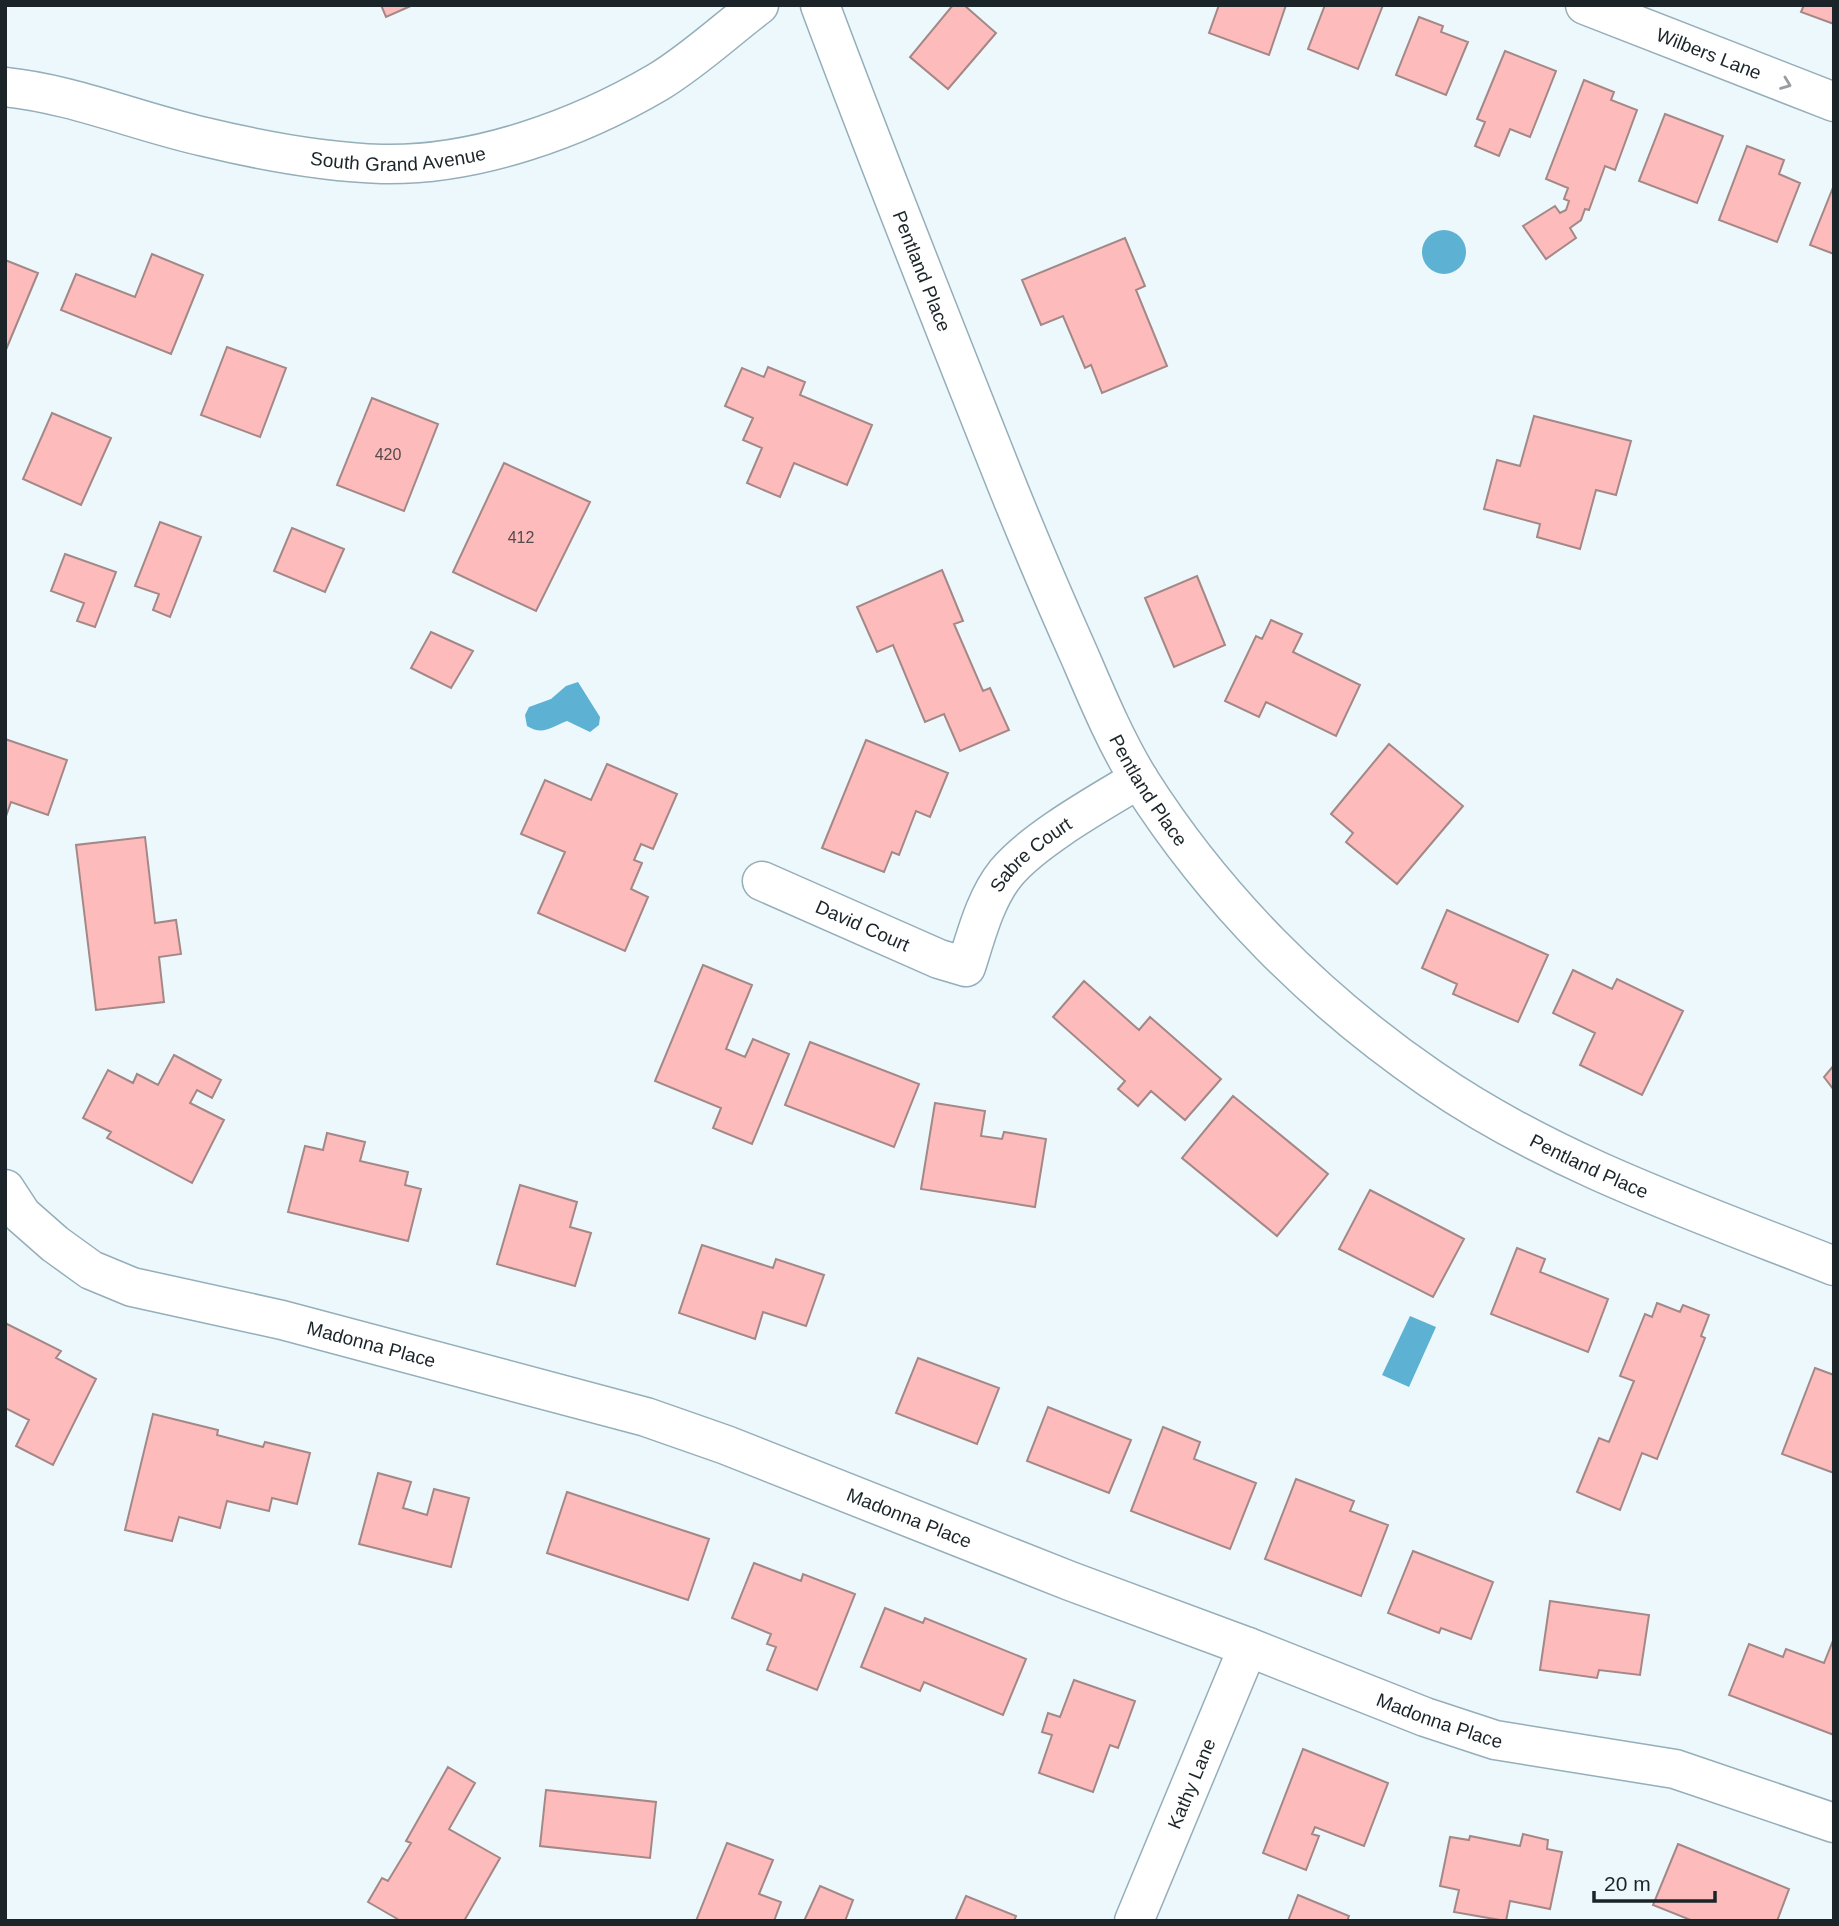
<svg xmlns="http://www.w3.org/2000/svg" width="1839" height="1926" viewBox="0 0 1839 1926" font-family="Helvetica,sans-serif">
  <rect width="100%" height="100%" fill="#edf8fc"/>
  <path fill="#5db1d2" d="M1422 252a22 22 0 1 1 44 0a22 22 0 1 1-44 0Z
    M578 682 600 717 599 725 590 732 567 721C551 727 543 736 527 726L525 715 529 707 551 699 566 686Z
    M1410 1316 1436 1327 1409 1387 1382 1375Z"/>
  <path fill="#fdbcbb" stroke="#a38887" stroke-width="2" d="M381 5H413L386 17Z
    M953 5H964L996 33 948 89 910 57Z
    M1219 5H1286L1269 55 1209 33Z
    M1325 5H1383L1358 69 1308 49Z
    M1804 5H1834V24L1801 12Z
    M1419 17 1443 26 1441 32 1468 42 1446 95 1396 75Z
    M1505 51 1556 71 1530 137 1510 129 1499 156 1475 146 1485 122 1477 119Z
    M1584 80 1614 92 1611 100 1637 110 1615 170 1605 166 1589 210 1585 209 1581 220 1570 228 1576 238 1546 259 1523 226 1555 206 1560 213 1566 210 1569 201 1564 199 1568 188 1546 179Z
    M1665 114 1723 136 1697 203 1639 181Z
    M1747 146 1784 160 1779 174 1800 183 1777 242 1719 220Z
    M1834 185V254L1810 245Z
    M1125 238 1145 286 1136 290 1167 366 1102 393 1091 365 1085 368 1063 316 1041 325 1022 280Z
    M152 254 203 275 171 354 61 310 76 274 135 297Z
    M5 260 38 273 5 352Z
    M227 347 286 368 260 437 201 415Z
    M768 367 805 382 800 395 872 425 847 485 794 463 780 497 747 483 762 448 743 440 753 418 725 406 742 368 764 377Z
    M372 398 438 424 404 511 337 485Z
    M52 413 111 438 81 505 23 479Z
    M1534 416 1631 441 1616 495 1596 490 1580 549 1537 537 1540 524 1484 509 1497 460 1520 466Z
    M504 463 590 502 536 611 453 572Z
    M160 522 201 537 170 617 153 610 159 594 135 586Z
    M292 528 344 549 325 592 274 571Z
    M65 554 116 572 95 627 77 621 84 603 51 591Z
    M942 570 963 621 954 624 983 691 990 688 1009 730 960 751 944 714 925 722 893 645 877 652 857 607Z
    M1197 576 1225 645 1174 667 1145 598Z
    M1271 620 1302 634 1293 652 1360 685 1336 736 1266 702 1259 717 1225 701 1256 636 1262 639Z
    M431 632 473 651 451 688 411 668Z
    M5 739 67 760 48 815 11 802 5 819Z
    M866 740 948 773 930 817 916 811 899 855 892 852 884 872 822 848Z
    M1389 744 1463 806 1397 884 1346 842 1353 833 1331 814Z
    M607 764 677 794 653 849 641 844 634 860 642 863 631 889 648 897 625 951 538 913 565 852 521 834 545 780 591 800Z
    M145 837 155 923 176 920 181 954 159 957 164 1002 96 1010 76 845Z
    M1447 910 1548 955 1518 1022 1453 994 1457 984 1422 968Z
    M703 965 752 985 726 1049 745 1057 753 1039 789 1054 752 1144 713 1128 721 1108 655 1081Z
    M1573 970 1612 989 1617 979 1683 1011 1642 1095 1580 1065 1595 1033 1553 1013Z
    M1084 981 1139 1030 1150 1017 1221 1079 1185 1120 1151 1091 1138 1106 1118 1089 1125 1081 1053 1017Z
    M810 1042 919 1084 894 1147 785 1105Z
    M174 1055 221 1080 212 1098 197 1090 190 1103 224 1120 192 1183 107 1138 111 1132 83 1118 108 1070 133 1083 137 1074 158 1085Z
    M1834 1065V1090L1824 1077Z
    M1233 1096 1328 1174 1277 1236 1182 1158Z
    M935 1103 985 1111 981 1136 1002 1139 1004 1132 1046 1139 1035 1207 921 1189Z
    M327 1133 365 1142 360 1161 408 1172 405 1185 421 1189 408 1241 288 1212 305 1146 323 1150Z
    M520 1185 577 1202 570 1227 591 1233 575 1286 497 1264Z
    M1370 1190 1464 1239 1433 1297 1339 1249Z
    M702 1245 773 1268 776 1259 824 1275 806 1326 763 1312 755 1339 679 1313Z
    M1517 1248 1545 1259 1540 1272 1608 1299 1588 1352 1491 1314Z
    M1657 1303 1680 1312 1683 1305 1709 1315 1701 1336 1705 1338 1657 1459 1642 1453 1620 1510 1577 1492 1599 1438 1609 1442 1634 1381 1620 1376 1645 1314 1652 1317Z
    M5 1323 61 1351 56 1358 96 1379 53 1465 16 1446 29 1420 5 1408Z
    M918 1358 999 1388 977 1444 896 1413Z
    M1815 1368 1834 1375V1473L1782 1454Z
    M1048 1407 1131 1440 1109 1493 1027 1461Z
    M153 1414 218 1430 217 1435 263 1447 265 1442 310 1453 297 1504 272 1498 269 1511 227 1501 220 1528 179 1517 172 1541 125 1530Z
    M1163 1427 1200 1442 1194 1459 1256 1483 1230 1549 1131 1511Z
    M378 1473 411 1482 403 1508 427 1515 434 1489 469 1498 451 1567 359 1544Z
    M1296 1479 1354 1501 1350 1511 1388 1525 1361 1596 1265 1559Z
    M567 1492 709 1539 688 1600 547 1553Z
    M1413 1551 1493 1582 1471 1639 1441 1628 1439 1633 1388 1613Z
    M754 1563 801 1581 803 1574 855 1594 817 1690 767 1670 776 1647 767 1644 771 1634 732 1618Z
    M1550 1601 1649 1615 1640 1675 1599 1670 1597 1678 1540 1670Z
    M885 1608 923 1623 925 1618 1026 1659 1003 1715 924 1682 920 1691 861 1667Z
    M1834 1638V1735L1729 1695 1749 1644 1783 1657 1786 1649 1824 1663Z
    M1074 1680 1135 1701 1118 1748 1110 1745 1093 1792 1039 1773 1052 1735 1042 1732 1048 1713 1060 1717Z
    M1303 1749 1388 1783 1364 1846 1315 1827 1312 1834 1319 1836 1306 1870 1263 1853Z
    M448 1767 475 1783 449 1829 500 1858 464 1921H401L368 1902 382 1878 388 1881 411 1843 406 1841Z
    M546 1790 656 1802 650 1858 540 1846Z
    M1523 1834 1548 1840 1547 1849 1562 1852 1550 1909 1510 1901 1506 1921 1454 1912 1459 1890 1440 1886 1450 1837 1469 1840 1470 1836 1520 1846Z
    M727 1843 773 1860 759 1894 781 1902 774 1921H696Z
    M1678 1844 1789 1889 1777 1921H1693L1653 1905Z
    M820 1886 853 1900 845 1921H804Z
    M1298 1895 1349 1916 1347 1921H1288Z
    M966 1896 1016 1916 1014 1921H955Z"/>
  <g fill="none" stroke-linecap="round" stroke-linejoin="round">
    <g stroke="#94aeba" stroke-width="41">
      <g id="minor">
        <path id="s1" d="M820 5C877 158 937 309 997 460 1023 526 1051 592 1080 657 1098 699 1116 742 1140 781 1215 899 1316 1000 1431 1079 1553 1163 1697 1212 1834 1266"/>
        <path id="s2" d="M1585 5 1834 102"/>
        <path id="s3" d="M762 881 939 959 966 967C976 936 985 899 1006 873 1034 839 1101 802 1139 779"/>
        <path id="s4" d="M5 1189 22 1215 55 1244 91 1270 132 1287 282 1320 646 1417 726 1445 1070 1581 1248 1647 1425 1717 1495 1740 1675 1769 1834 1823"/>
        <path id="s5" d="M1134 1921 1248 1647"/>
      </g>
    </g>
    <g stroke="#94aeba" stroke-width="41">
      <g id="secondary">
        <path id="s6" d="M5 87C73 94 138 122 205 137 263 151 322 162 382 164 476 166 578 129 658 82 693 61 726 30 759 5"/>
      </g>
    </g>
    <use href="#minor" stroke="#fff" stroke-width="38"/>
    <use href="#secondary" stroke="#fff" stroke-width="38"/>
  </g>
  <defs><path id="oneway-chevron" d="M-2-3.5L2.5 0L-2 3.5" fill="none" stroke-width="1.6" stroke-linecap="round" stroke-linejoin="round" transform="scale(1.75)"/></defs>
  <use stroke="#989d9f" href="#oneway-chevron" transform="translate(1786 84) rotate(21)"/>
  <g text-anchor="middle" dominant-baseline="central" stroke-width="5" stroke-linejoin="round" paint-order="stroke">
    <g font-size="16" fill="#544b4e">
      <text x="388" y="454">420</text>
      <text x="521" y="537">412</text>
    </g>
    <g font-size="19" fill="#1b2529" stroke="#edf8fc">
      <text stroke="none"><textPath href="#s2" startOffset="133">Wilbers Lane</textPath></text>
      <text stroke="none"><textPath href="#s6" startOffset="402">South Grand Avenue</textPath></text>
      <text stroke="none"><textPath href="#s1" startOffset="285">Pentland Place</textPath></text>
      <text stroke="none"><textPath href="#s1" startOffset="852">Pentland Place</textPath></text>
      <text stroke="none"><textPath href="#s3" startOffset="355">Sabre Court</textPath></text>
      <text stroke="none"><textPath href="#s3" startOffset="110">David Court</textPath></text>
      <text stroke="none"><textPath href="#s1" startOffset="1440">Pentland Place</textPath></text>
      <text stroke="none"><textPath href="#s4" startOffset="410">Madonna Place</textPath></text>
      <text stroke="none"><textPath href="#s4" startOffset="976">Madonna Place</textPath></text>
      <text stroke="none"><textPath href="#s4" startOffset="1544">Madonna Place</textPath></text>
      <text stroke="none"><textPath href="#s5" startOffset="149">Kathy Lane</textPath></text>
    </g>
  </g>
  <rect width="1839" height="1926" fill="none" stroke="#1b2529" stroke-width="14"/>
  <path d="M1594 1891v10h121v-10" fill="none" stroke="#1b2529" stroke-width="3.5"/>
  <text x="1604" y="1891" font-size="21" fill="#1b2529" stroke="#edf8fc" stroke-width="5" paint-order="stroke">20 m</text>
</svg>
